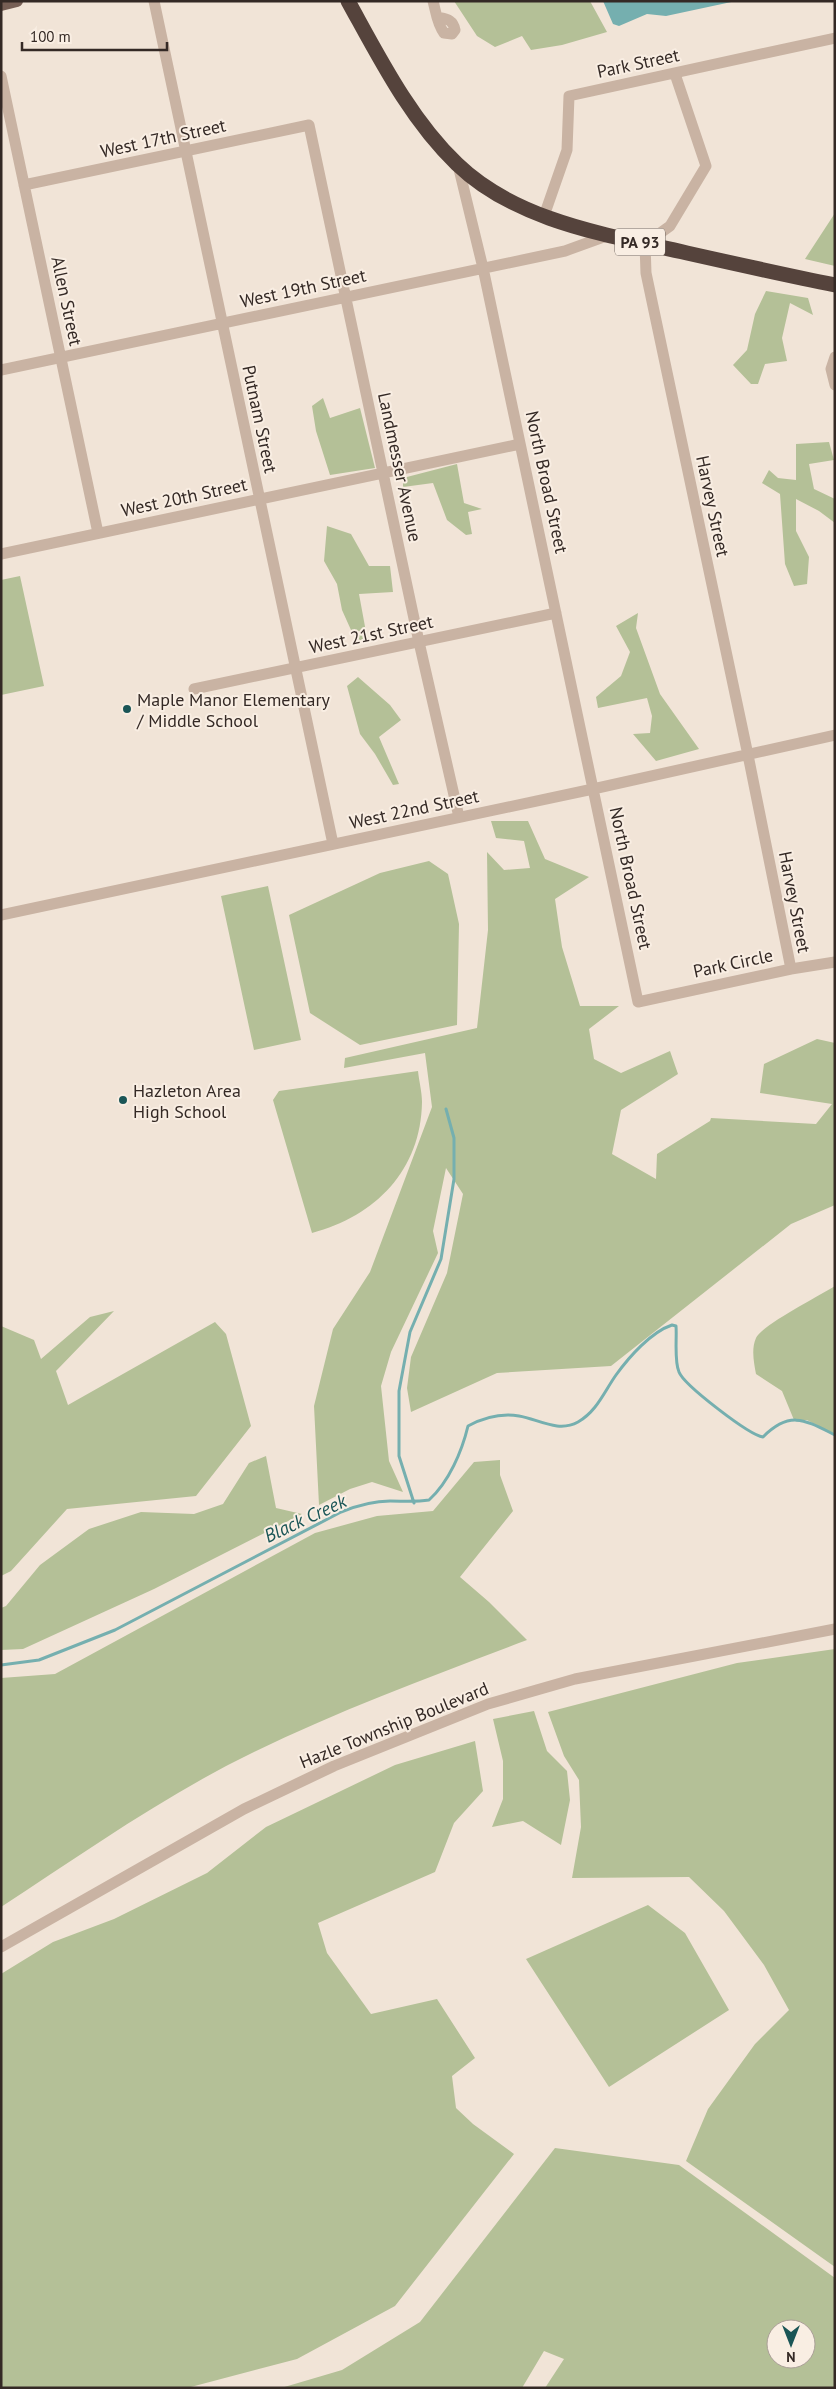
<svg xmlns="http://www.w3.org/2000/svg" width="836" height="2389" viewBox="0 0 836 2389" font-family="'PT Sans',sans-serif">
  <rect width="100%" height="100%" fill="#f1e4d7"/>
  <path fill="#b4c097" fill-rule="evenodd" d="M454 1H590L607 32 562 45 531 50 522 36 495 47 477 36Z
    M835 213V266L805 259Z
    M766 291 808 298 813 315 790 303 782 338 787 361 765 364 758 384H751L733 365 747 350 755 314Z
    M323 398 330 418 360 408 375 468 330 475 316 431 312 406Z
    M829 442 834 460 809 464 814 489 835 499V523L819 511 796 499V531L809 557 807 584 794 586 785 564 780 494 762 483 769 470 778 478 796 480V444Z
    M457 464 464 503 482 509 468 512 472 534 466 535 447 520 433 483 403 487V478Z
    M327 526 351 534 369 566H390L393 592 359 594 366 632 361 643 351 630 342 610 337 584 324 561Z
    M20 576 44 686 1 695V580Z
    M638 613 636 628 660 694 699 749 656 761 633 734 650 733 652 716 647 698 598 708 596 697 621 676 630 652 616 626Z
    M358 677 390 705 401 720 379 737 399 784 393 785 375 754 360 734 347 686Z
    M491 821H528L545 859 589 877 555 899 562 947 580 1006H619L589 1029 594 1059 621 1073 670 1051 678 1074 621 1110 612 1154 656 1179 657 1154 710 1121 711 1118 816 1124 832 1104 760 1093 764 1064 817 1039 835 1043V1205L791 1224 611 1366 497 1373 411 1412 407 1388 411 1357 447 1273 463 1194 446 1168 433 1231 438 1253 391 1352 381 1386 389 1461 403 1492 372 1482 350 1489 319 1505 314 1406 333 1329 370 1272 432 1107 425 1053 344 1068 345 1058 477 1028 488 930 487 852 504 870 530 868 524 841 496 838Z
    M429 861 448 874 459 924 457 1025 360 1045 310 1013 289 915 380 873Z
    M268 886 301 1040 254 1050 221 896Z
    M418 1071C419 1081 422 1092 422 1102 421 1170 376 1216 312 1233L273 1100 279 1091Z
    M835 1286V1435L807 1420H794L782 1391 756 1374C754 1363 751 1349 756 1338 762 1325 819 1296 835 1286Z
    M114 1311 56 1371 68 1405 215 1322 226 1334 251 1426 196 1496 67 1509 11 1571 1 1576V1326L34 1340 41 1359 90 1317Z
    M266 1456 276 1508 302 1514 154 1589 23 1649 1 1650V1608L6 1606 40 1565 89 1529 141 1512 194 1514 223 1504 249 1463Z
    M500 1460V1475L513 1511 460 1577 489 1602 527 1640C435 1675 342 1709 254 1752 165 1795 84 1853 1 1907V1678L55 1674 315 1533 377 1516 433 1511 474 1462Z
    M835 1649V2267L686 2161 708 2109 755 2044 789 2010 764 1965 724 1911 689 1877 572 1878 581 1827 579 1780 564 1756 548 1712 737 1663Z
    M534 1711 547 1751 567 1771 570 1800 561 1845 523 1821 492 1827 503 1799V1761L493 1719Z
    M475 1741 483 1791 454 1823 435 1872 318 1923 327 1953 371 2014 437 1999 475 2058 452 2076 456 2108 473 2124 514 2154 395 2306 297 2359 187 2388H1V1974L53 1942 114 1919 207 1873 266 1827 395 1765Z
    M648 1905 685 1933 729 2010 609 2087 526 1959Z
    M555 2148 679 2165 835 2278V2388H545L564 2359 544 2351 522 2388H281L342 2370 420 2322ZM776 2329H806V2359H776Z"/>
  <path fill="#75afaf" d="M603 1H736L666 16 647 14 619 26 613 24Z"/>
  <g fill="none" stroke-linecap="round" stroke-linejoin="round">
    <path stroke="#75afaf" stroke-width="3" d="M414 1503 399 1456V1391L410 1332 441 1259 454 1179V1138L446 1109
      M1 1665 39 1660 115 1630 341 1512C356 1506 374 1501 390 1501 404 1501 416 1502 429 1500 449 1482 462 1451 468 1426 483 1418 501 1413 519 1416 538 1419 558 1433 578 1422 597 1411 604 1392 616 1375 629 1357 651 1332 672 1325L676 1326C677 1338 674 1361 679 1372 684 1385 749 1435 763 1437 790 1410 805 1420 835 1435"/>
    <path stroke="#c9b3a3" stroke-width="11" d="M154 1 333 844
      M433 1C436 12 437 24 444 33L452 34 455 30C453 19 446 19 437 17
      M675 74 706 166 670 226 645 244 646 273 748 755 791 969
      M1 76 98 533
      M458 165 483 268 638 1002 791 969 835 962
      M24 185 309 125 419 642 459 817
      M544 216 567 150 569 96 835 38
      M835 357 831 369 835 385
      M1 370 565 251 609 235
      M1 554 520 444
      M194 689 556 613
      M1 915 593 789 835 735
      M1 1947 244 1809 334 1766 488 1704 575 1679 835 1629"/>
    <path stroke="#775f55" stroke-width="12" d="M1 5 17 1"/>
    <path stroke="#55433c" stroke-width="15" d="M348 1C379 57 410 119 457 164 517 222 609 235 687 253 736 264 785 275 835 285"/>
  </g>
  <g fill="#1a5556" stroke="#f9eee3" stroke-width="2">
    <circle cx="127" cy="709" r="5"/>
    <circle cx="123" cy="1100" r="5"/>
  </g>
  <g text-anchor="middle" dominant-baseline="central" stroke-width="4" stroke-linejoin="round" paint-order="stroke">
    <rect fill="#f9eee3" stroke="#6f645e" stroke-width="1" x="615" y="228.5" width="50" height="27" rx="4"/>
    <g font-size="16" font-weight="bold" fill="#342925">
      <text x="640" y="242">PA 93</text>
    </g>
    <g font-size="18" fill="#342925" stroke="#f9eee3">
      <text transform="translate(638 63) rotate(-12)">Park Street</text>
      <text transform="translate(163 138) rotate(-12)">West 17th Street</text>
      <text transform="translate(303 288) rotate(-12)">West 19th Street</text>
      <text transform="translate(67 301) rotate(78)">Allen Street</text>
      <text transform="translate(260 419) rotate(78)">Putnam Street</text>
      <text transform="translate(400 467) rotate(78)">Landmesser Avenue</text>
      <text transform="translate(547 482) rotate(78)">North Broad Street</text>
      <text transform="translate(184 497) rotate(-12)">West 20th Street</text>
      <text transform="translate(713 506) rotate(78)">Harvey Street</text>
      <text transform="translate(371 634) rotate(-12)">West 21st Street</text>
      <text transform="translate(414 809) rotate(-12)">West 22nd Street</text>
      <text transform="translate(631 878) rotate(78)">North Broad Street</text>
      <text transform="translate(795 902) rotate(79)">Harvey Street</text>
      <text transform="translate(733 963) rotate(-12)">Park Circle</text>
      <text transform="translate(394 1725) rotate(-22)">Hazle Township Boulevard</text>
    </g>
    <g font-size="18" fill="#342925" stroke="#f9eee3" text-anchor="start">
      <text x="137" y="699">Maple Manor Elementary<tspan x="137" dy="21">/ Middle School</tspan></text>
      <text x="133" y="1090">Hazleton Area<tspan x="133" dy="21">High School</tspan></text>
    </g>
    <g font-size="19" font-style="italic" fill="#1a5556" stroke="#f9eee3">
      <text transform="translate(305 1518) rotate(-25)">Black Creek</text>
    </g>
  </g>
  <rect width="836" height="2389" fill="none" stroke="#342925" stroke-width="5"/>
  <g transform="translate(791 2344) rotate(180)"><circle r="24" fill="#f9eee3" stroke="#aa9f97"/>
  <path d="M0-4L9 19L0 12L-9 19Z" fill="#1a5556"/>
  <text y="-8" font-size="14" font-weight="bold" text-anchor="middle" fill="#342925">N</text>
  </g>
  <path d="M22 42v8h145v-8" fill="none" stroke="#342925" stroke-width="2.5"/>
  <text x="30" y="42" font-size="15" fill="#342925" stroke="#f9eee3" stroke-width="4" paint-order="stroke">100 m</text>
</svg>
